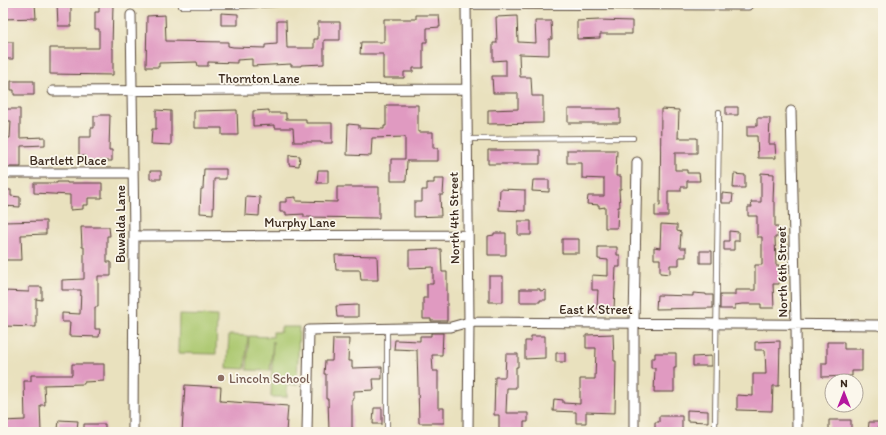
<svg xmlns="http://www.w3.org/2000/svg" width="886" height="435" viewBox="0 0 886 435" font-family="Itim,sans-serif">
  <rect width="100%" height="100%" fill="#fbf7ec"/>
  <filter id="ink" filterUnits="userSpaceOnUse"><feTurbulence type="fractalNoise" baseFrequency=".025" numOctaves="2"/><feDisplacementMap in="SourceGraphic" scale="8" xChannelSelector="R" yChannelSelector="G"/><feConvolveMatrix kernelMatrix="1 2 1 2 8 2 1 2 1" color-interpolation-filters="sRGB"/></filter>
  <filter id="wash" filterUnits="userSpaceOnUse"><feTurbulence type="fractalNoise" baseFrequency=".012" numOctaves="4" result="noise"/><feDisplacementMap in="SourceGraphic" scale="16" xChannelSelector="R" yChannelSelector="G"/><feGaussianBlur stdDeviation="0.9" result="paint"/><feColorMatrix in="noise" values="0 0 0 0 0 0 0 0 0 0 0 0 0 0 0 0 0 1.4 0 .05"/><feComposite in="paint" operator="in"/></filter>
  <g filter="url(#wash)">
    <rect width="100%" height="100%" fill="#e9e1be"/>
    <path fill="#acc86f" stroke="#747946" d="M179 315 217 316 216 354 178 353Z
      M281 327H299L297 385 287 384V397H271L273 341 270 371 247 370 249 336 273 337V332H281Z
      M229 335 248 336 245 369 227 368Z"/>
    <g id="blocks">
      <path fill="#e09ac1" d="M3 3H35L36 18 3 19Z
        M57 3H71V26H58Z
        M99 3 113 4 112 48H113V75L50 74V48H99V29H95V12H99Z
        M221 13 238 14V25H221Z
        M165 15 166 41 228 42V46L233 47 265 48V45L277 44V21H286L287 48H314V39H318V22H340V40H324V64L301 65V66H291V64L252 66V59L237 60V63L208 62V66H198L197 62 159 63V67H146L147 16Z
        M416 15H439L440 27 427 28V42H423V68H413V72H404V78H383V54H360L361 42H384V19H416Z
        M517 16 518 42 536 43 535 21H551L552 39H549V55L519 54 520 77H531L532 96H543V123L488 124V110L518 109V93H493L492 76H506V60L493 61V43H497L496 17Z
        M600 20 632 21V34H600V38L577 39V21Z
        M3 42H13V59H3Z
        M11 81H34V95H14V90H11Z
        M386 105H418V132H433V148H438V161H407L406 181H391V159H405V137L372 138 371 156 347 155 348 124 359 125V128L384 129V126H386Z
        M726 107H738V115H726Z
        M4 109H20V138L45 137V145L21 146V167H3V138H10L11 121H3Z
        M568 109H620V123H568Z
        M661 109 679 110 678 138H697V153H675V170H687V173H699L700 181H687V187H681V191H668V216H655V205L660 206Z
        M156 110 171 111V145L151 144 152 129H156Z
        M237 110 238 135H222V128H194V111Z
        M269 110V113H286V119H306V123H332V143H321V142H294L293 128H275V125L253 126V111Z
        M99 115H110L109 150H112V161H85V156H79V137H91V128H94V116H99Z
        M757 118H770L769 144H775L776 158H758L757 136H747V126H757Z
        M488 150H540V164H488Z
        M567 150H617L616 176H621V189H619L620 207H618L617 228H605V207L599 208V205L587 204 588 196H604V179L582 178V163H567Z
        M289 155 300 156 299 166 289 165Z
        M204 169H226V179H214L213 214 200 213 201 189H203Z
        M318 170H328V183H317Z
        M150 171H161V179H150Z
        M761 173 774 174 773 202H775V227H778V237H775L776 265H779V284H773L774 308H761V304H742L735 305V309H720V295H735V290H755V265H762V237H757V216H748V207H752L751 202H761Z
        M734 174 745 175V188H733Z
        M434 179H444L443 195H440L441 216 414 217V202H422V190H427V183H434Z
        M533 180H549V192L532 191Z
        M57 182H67V183H102V198H88V205H83V209L70 210V195L34 193V183H57Z
        M337 187H379V218L304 217V214L286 215V212H280V202H286V198L296 197V201L337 202Z
        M500 189 525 190V211L499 210Z
        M3 190H11V196L20 197V207L3 206Z
        M722 193 733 194 732 203H722Z
        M246 196 260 197 259 216 245 215Z
        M46 221V234L21 235 22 260H3V222Z
        M518 221H531V235H518Z
        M661 224 677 225V231L681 232 680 248H686V257H679V265H670V274L660 273V259H654V247L660 248Z
        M81 227H109L110 236H107V262H111V276H98V307H95V329H100L99 337 69 336 70 322H62V313L80 314 81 290H62V280L84 279V247H82Z
        M729 231 739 232V241H734V250H724V241H729Z
        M494 233H506V255H488V236L494 235Z
        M562 239H579V253H562Z
        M598 247H617V255H620V267H616L614 309 597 308 598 290H592V275L608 276V260L598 259Z
        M441 249 442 272H447V321H431V319H423V298H427V284H433V267L409 268V250Z
        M700 251H712V263H700Z
        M335 255 377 256 378 280H361L360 270H336Z
        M489 276H503V302H489Z
        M29 287H42V300L36 299V327L3 326V291L29 292Z
        M520 289H540V291L546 290V300H540V302H520Z
        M693 293 706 294V295H713V308L656 309 657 295 693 296Z
        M358 305V317H337L336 306Z
        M431 333H443L442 355H432L433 371H438V408H444V423H419L417 350 394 349 395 340 420 341V336H431Z
        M613 334 614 361H616L615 413 586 412V423H576V412L553 411 554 399 563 400V403L580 404V379H595L596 348H586V335Z
        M531 336H545V358L525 359V341H531Z
        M333 339H349L348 361H352V368L382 367V379H373L374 390 354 391V399H352V432H329L328 399H326V374H324L325 361H332Z
        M780 341 779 386H773L772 411 737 410V395L753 396V374H766L765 350H755V342Z
        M827 342H844V349H862V371H852V376L822 377V363H827Z
        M556 353H565V362H556Z
        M655 353H676V368H674V392H654L655 368H651V358H655Z
        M506 354H518V367H516V388H507L506 413H528V422H524V432H499V415H494L495 377H505Z
        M711 356V366H693V357Z
        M72 364H104V381L84 382V384L44 385 45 405H40L41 432H3V421L25 420 24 381H31V375H72Z
        M185 385 221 387 220 401 288 406 286 432H182Z
        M374 408H382V424H373Z
        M687 410 708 411V422L687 421Z
        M659 416H682V431L655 430V422H659Z
        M59 420 78 421 77 429H58Z
        M829 420H851V432H829Z
        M869 422H879L878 432H868Z
        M84 424H105V432H84Z"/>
    </g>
  </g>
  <g filter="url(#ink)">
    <use href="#blocks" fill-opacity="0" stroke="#554536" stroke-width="1"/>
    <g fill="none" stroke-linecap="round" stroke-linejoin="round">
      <g stroke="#554536" stroke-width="6">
        <path id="lane" d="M181 3V6H239L300 3
          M436 3H446
          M467 139 633 138
          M387 329V432
          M715 432 719 112"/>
      </g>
      <g stroke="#554536" stroke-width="11">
        <path id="street" d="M466 3 469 322 468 432
          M466 4 748 5
          M131 15 134 236 133 432
          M53 91 466 89
          M791 111 796 325 797 432
          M3 173H133
          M134 236 467 235
          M307 432 309 330 451 327 469 322 878 325 883 327
          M634 432V322L637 162"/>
      </g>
      <use href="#lane" stroke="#fff" stroke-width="4.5"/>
      <use href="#street" stroke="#fff" stroke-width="9"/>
    </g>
  </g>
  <circle fill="#8d6e63" stroke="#fbf7ec" stroke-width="1.5" cx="221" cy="378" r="4"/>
  <g text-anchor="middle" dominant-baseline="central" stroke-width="3.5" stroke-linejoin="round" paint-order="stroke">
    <g font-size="13" fill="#3b2a1e" stroke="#fbf7ec">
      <text x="259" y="78">Thornton Lane</text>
      <text x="68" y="160">Bartlett Place</text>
      <text transform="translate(454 218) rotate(-91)">North 4th Street</text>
      <text x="300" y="222">Murphy Lane</text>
      <text transform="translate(120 224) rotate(-90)">Buwalda Lane</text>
      <text transform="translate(782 272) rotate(-91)">North 6th Street</text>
      <text x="596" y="309">East K Street</text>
    </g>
    <g font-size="13" fill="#785e54" stroke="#fbf7ec" text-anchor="start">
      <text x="229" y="378">Lincoln School</text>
    </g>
  </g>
  <rect width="886" height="435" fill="none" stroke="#fbf7ec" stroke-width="16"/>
  <g transform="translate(844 393)"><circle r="19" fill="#fbf7ec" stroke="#aea59a"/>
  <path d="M0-3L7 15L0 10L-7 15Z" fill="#b5179e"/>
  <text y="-6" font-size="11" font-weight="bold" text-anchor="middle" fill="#3b2a1e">N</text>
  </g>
</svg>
